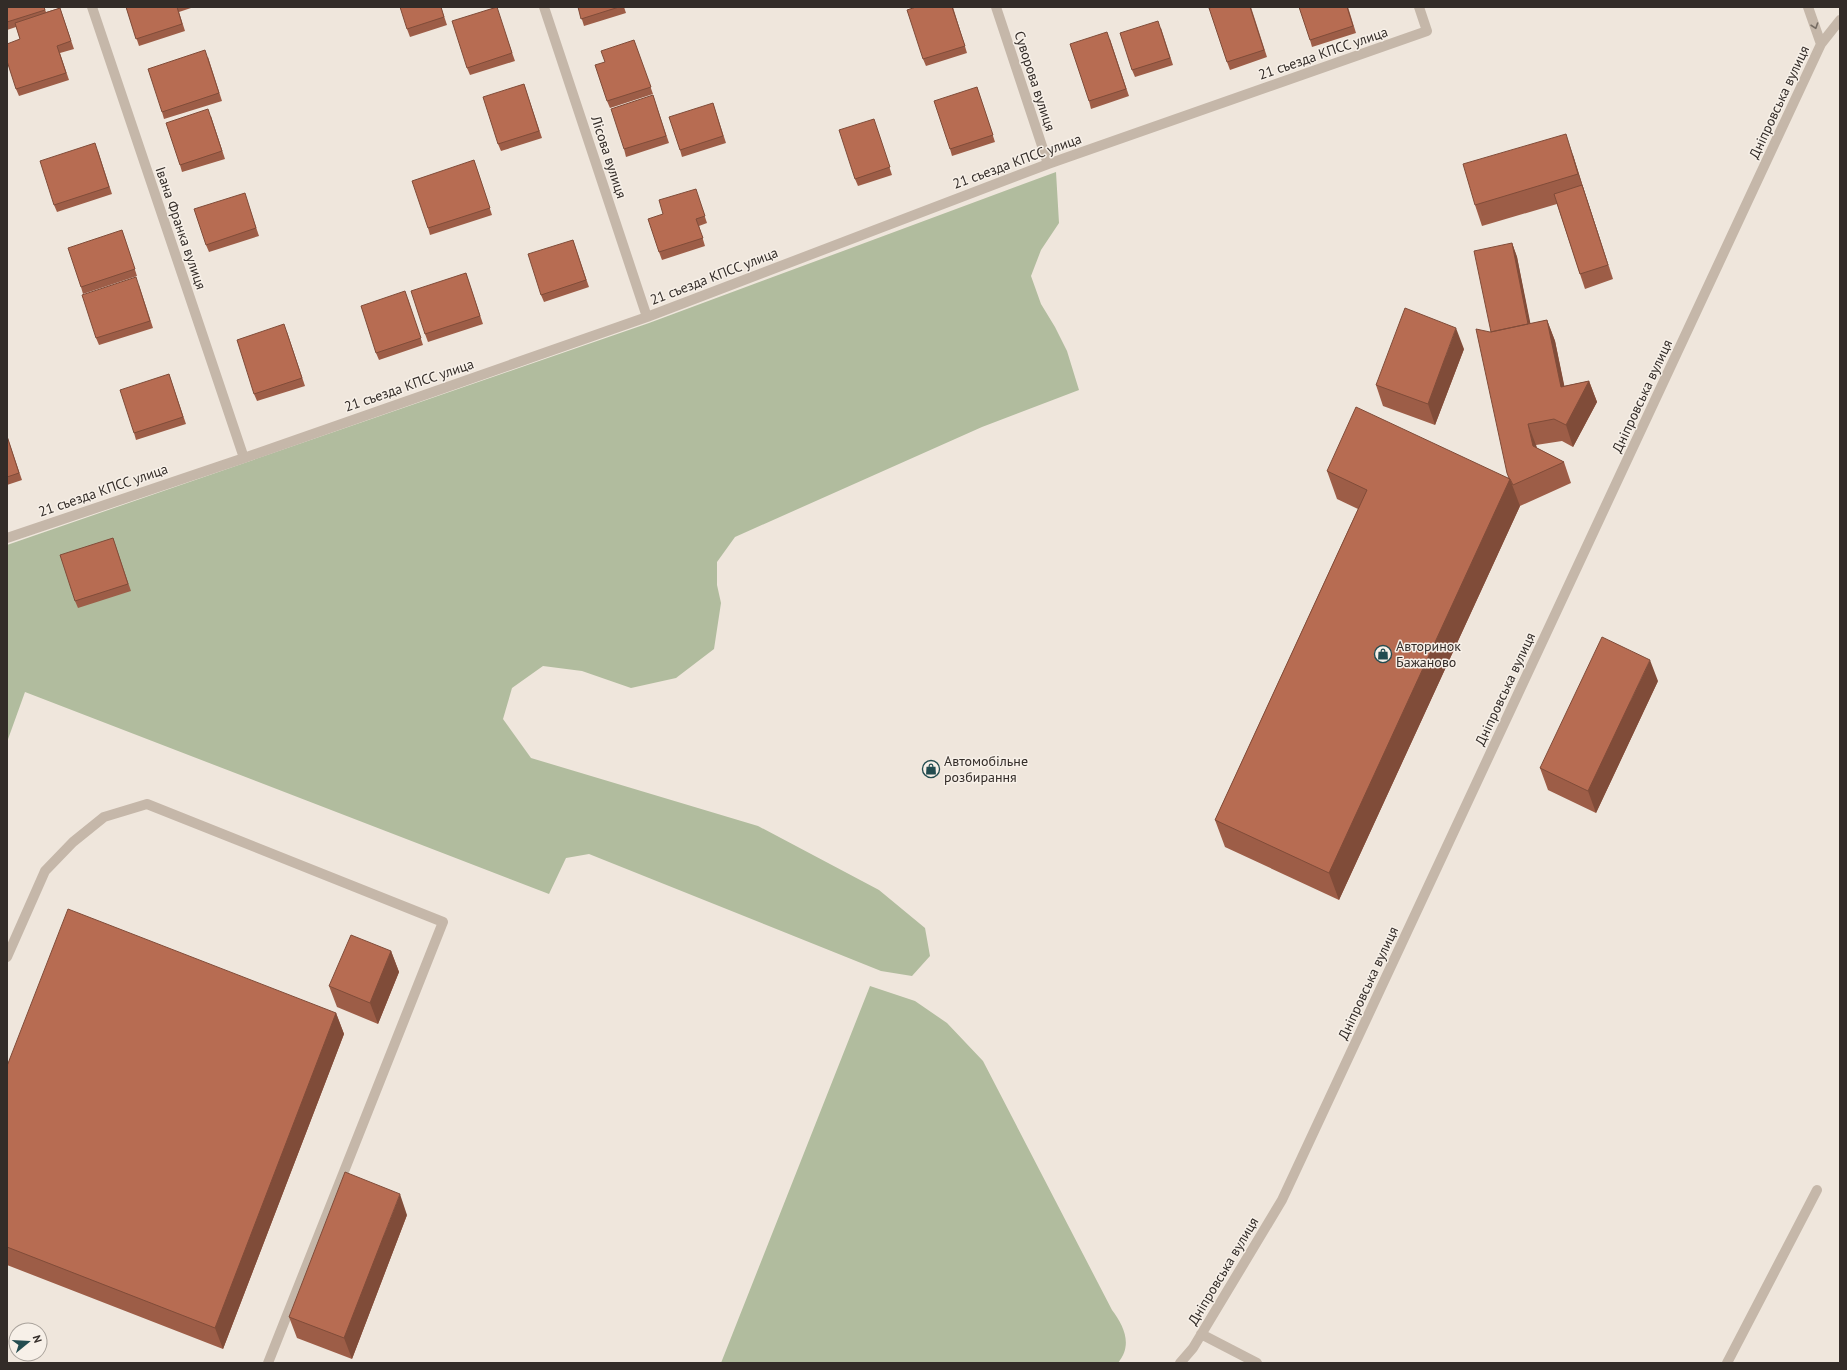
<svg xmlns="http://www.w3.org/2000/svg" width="1847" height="1370" viewBox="0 0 1847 1370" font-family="'PT Sans',sans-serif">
  <rect width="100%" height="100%" fill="#efe6dc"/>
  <path fill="#b1bc9e" d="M1056 172 1059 223 1041 250 1031 276 1041 304 1055 327 1067 351 1079 390 982 427 735 537 717 562V585L721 603 714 649 676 678 631 688 582 671 543 666 512 688 503 719 531 758 758 826 879 890 925 928 930 956 912 976 881 971 589 854 566 858 549 894 25 692 7 742V545L649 323Z
    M870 986 915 1001 947 1023 983 1061 1112 1310C1124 1326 1133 1345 1118 1363H721Z"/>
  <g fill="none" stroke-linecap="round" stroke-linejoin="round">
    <path stroke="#c5b7a9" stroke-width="10" d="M92 7 244 458
      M544 7 647 317
      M996 7 1048 164
      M1808 7 1821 44
      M7 538 244 458 647 317 1048 164 1427 31 1419 7
      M7 957 45 871 73 842 104 817 147 804 443 922 268 1363
      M1201 1334 1257 1363
      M1180 1363 1193 1348 1282 1200 1821 44 1840 20
      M1727 1363 1817 1190"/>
  </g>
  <path fill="#9d5d47" d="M7 7H44L46 12 60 8 74 49 60 53 69 80 19 96 16 89 20 39 16 27 7 30Z
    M126 7H194L179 12 185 31 139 46Z
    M441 7 447 25 410 37 407 29Z
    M496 7 515 61 470 75 467 68Z
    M578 7H624L626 13 584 26Z
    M953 7 967 53 926 66 923 59Z
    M1251 7 1267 57 1230 70 1227 62Z
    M1348 7 1356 33 1312 47 1310 40Z
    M1161 28 1173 65 1135 77 1132 70Z
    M1110 39 1129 96 1091 109 1089 101Z
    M634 40 653 94 610 108 607 101Z
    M208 57 222 101 164 119 162 112Z
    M524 84 542 138 501 151 498 144Z
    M977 87 995 142 952 156 950 149Z
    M653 95 669 143 626 157 624 149Z
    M713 103 726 143 682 157 680 150Z
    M211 116 225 159 182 172 180 165Z
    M876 126 892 175 858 186 855 179Z
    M98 151 112 194 57 212 54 205Z
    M1573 155 1584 190 1613 279 1585 289 1580 274 1557 204 1482 226 1475 205Z
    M474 160 492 215 430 235 428 228Z
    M698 196 707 223 699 226 705 246 662 260 659 252 663 214Z
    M247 200 259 236 209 252 206 245Z
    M122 230 137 276 83 294 81 287Z
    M573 240 589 287 544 302 541 295Z
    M1512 243 1517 257 1530 324 1547 320 1555 341 1564 386 1589 381 1597 402 1573 447 1562 441 1536 445 1537 448 1564 462 1571 483 1520 506 1339 900 1225 847 1215 820 1358 509 1337 499 1327 471 1509 478 1507 473 1490 332H1491Z
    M466 273 483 324 428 342 425 334Z
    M139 285 153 328 99 345 96 338Z
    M408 299 423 345 379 360 376 353Z
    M287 332 305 386 257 401 254 394Z
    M1464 349 1435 425 1383 406 1376 385Z
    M169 374 186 424 136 440 134 433Z
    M7 436 22 480 7 485Z
    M113 538 131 591 78 608 75 601Z
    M1658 681 1596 813 1548 790 1540 768Z
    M391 951 399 972 378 1024 337 1007 329 986Z
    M336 1013 344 1034 223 1349 7 1265V1066Z
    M407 1215 352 1359 297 1338 289 1317Z"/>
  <path fill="#804c39" d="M1566 134 1573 155 1584 190 1613 279 1578 174Z
    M1512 243 1517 257 1535 346 1530 331Z
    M1547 320 1555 341 1569 408 1561 387Z
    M1456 328 1464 349 1435 425 1428 404Z
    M1589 381 1597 402 1573 447 1566 425Z
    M1528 424 1536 445 1541 468 1533 446Z
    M1510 479 1520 506 1339 900 1329 873Z
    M1650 660 1658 681 1596 813 1588 791Z
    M391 951 399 972 378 1024 370 1003Z
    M336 1013 344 1034 223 1349 215 1328Z
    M400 1194 407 1215 352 1359 344 1338Z"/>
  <path fill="#b76c52" stroke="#804c39" d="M7 7H44L45 10 7 22Z
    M126 7H177L182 24 136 39Z
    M400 7H441L444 17 407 29Z
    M497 7 512 53 467 68 452 21Z
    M578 7H619L581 19Z
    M916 7H952L965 46 923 59 907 10Z
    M1213 7H1250L1264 50 1227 62 1209 8Z
    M1299 7H1347L1353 26 1310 40Z
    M60 8 71 41 57 46 66 73 16 89 7 61V44L20 39 15 23Z
    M1158 21 1170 58 1132 70 1120 33Z
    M1107 32 1126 89 1089 101 1070 44Z
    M634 40 651 87 607 101 595 65 605 62 601 51Z
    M205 50 219 93 162 112 148 69Z
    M524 84 539 131 498 144 483 97Z
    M977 87 993 135 950 149 934 101Z
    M653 95 666 136 624 149 611 109Z
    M713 103 723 136 680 150 669 117Z
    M208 109 222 151 180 165 166 123Z
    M874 119 890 167 855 179 839 130Z
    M1566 134 1578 174 1475 205 1463 164Z
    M95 143 109 187 54 205 40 161Z
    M474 160 490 208 428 228 412 181Z
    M1582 185 1608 265 1580 274 1554 194Z
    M696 189 705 216 696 219 703 238 659 252 648 219 663 214 659 200Z
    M245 193 256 228 206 245 194 209Z
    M122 230 135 269 81 287 68 248Z
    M573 240 586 280 541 295 528 254Z
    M1512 243 1528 324 1491 332 1474 251Z
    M466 273 480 316 425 334 411 291Z
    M136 277 150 321 96 338 82 295Z
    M405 291 421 338 376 353 361 306Z
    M1405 308 1456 328 1428 404 1376 385Z
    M1547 320 1561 387 1589 381 1566 425 1554 419 1528 424 1533 446 1564 462 1513 485 1510 479 1509 478 1507 473 1476 329 1490 332Z
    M284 324 302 378 254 394 237 340Z
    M169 374 183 417 134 433 120 390Z
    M1356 407 1510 479 1329 873 1215 820 1367 490 1327 471Z
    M7 436 19 473 7 477Z
    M113 538 128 584 75 601 60 555Z
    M1602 637 1650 660 1588 791 1540 768Z
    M68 909 336 1013 215 1328 7 1247V1066Z
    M351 935 391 951 370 1003 329 986Z
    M345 1172 400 1194 344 1338 289 1317Z"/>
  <defs><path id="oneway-chevron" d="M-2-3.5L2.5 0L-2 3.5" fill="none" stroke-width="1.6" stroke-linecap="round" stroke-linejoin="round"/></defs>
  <use stroke="#756b62" href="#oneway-chevron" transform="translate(1815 26) rotate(71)"/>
  <defs>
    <g id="shop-ring" transform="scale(0.9)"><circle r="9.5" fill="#f7f0e8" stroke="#234c50" stroke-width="1.5"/><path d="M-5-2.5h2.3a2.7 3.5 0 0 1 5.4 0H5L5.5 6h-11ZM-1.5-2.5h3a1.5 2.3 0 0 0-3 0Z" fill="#234c50"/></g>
  </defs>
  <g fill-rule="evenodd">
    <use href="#shop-ring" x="1383" y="654"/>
    <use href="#shop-ring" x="931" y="769"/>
  </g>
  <g text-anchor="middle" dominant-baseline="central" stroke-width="3" stroke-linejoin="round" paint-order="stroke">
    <g font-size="14" fill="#332c28" stroke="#f7f0e8">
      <text transform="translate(1323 53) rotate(-19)">21 съезда КПСС улица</text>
      <text transform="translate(1035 81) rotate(72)">Суворова вулиця</text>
      <text transform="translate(1779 102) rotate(-65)">Дніпровська вулиця</text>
      <text transform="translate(609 157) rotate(72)">Лісова вулиця</text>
      <text transform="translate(1017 161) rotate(-20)">21 съезда КПСС улица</text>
      <text transform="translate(181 228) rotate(71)">Івана Франка вулиця</text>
      <text transform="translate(714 276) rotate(-21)">21 съезда КПСС улица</text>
      <text transform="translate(409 385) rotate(-19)">21 съезда КПСС улица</text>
      <text transform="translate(1642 396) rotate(-65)">Дніпровська вулиця</text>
      <text transform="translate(103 490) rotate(-19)">21 съезда КПСС улица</text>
      <text transform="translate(1505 689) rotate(-65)">Дніпровська вулиця</text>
      <text transform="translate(1368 983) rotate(-65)">Дніпровська вулиця</text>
      <text transform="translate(1223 1271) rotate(-59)">Дніпровська вулиця</text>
    </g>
    <g font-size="14" fill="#332c28" stroke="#f7f0e8" text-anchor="start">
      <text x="1396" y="646">Авторинок<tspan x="1396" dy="16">Бажаново</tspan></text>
      <text x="944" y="761">Автомобільне<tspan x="944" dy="16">розбирання</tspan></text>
    </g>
  </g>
  <rect width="1847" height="1370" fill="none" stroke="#332c28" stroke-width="16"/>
  <g transform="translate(28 1342) rotate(72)"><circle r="19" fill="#f7f0e8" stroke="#a9a29b"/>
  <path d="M0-3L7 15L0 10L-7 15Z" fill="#234c50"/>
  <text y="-6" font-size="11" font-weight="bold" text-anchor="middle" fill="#332c28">N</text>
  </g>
</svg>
